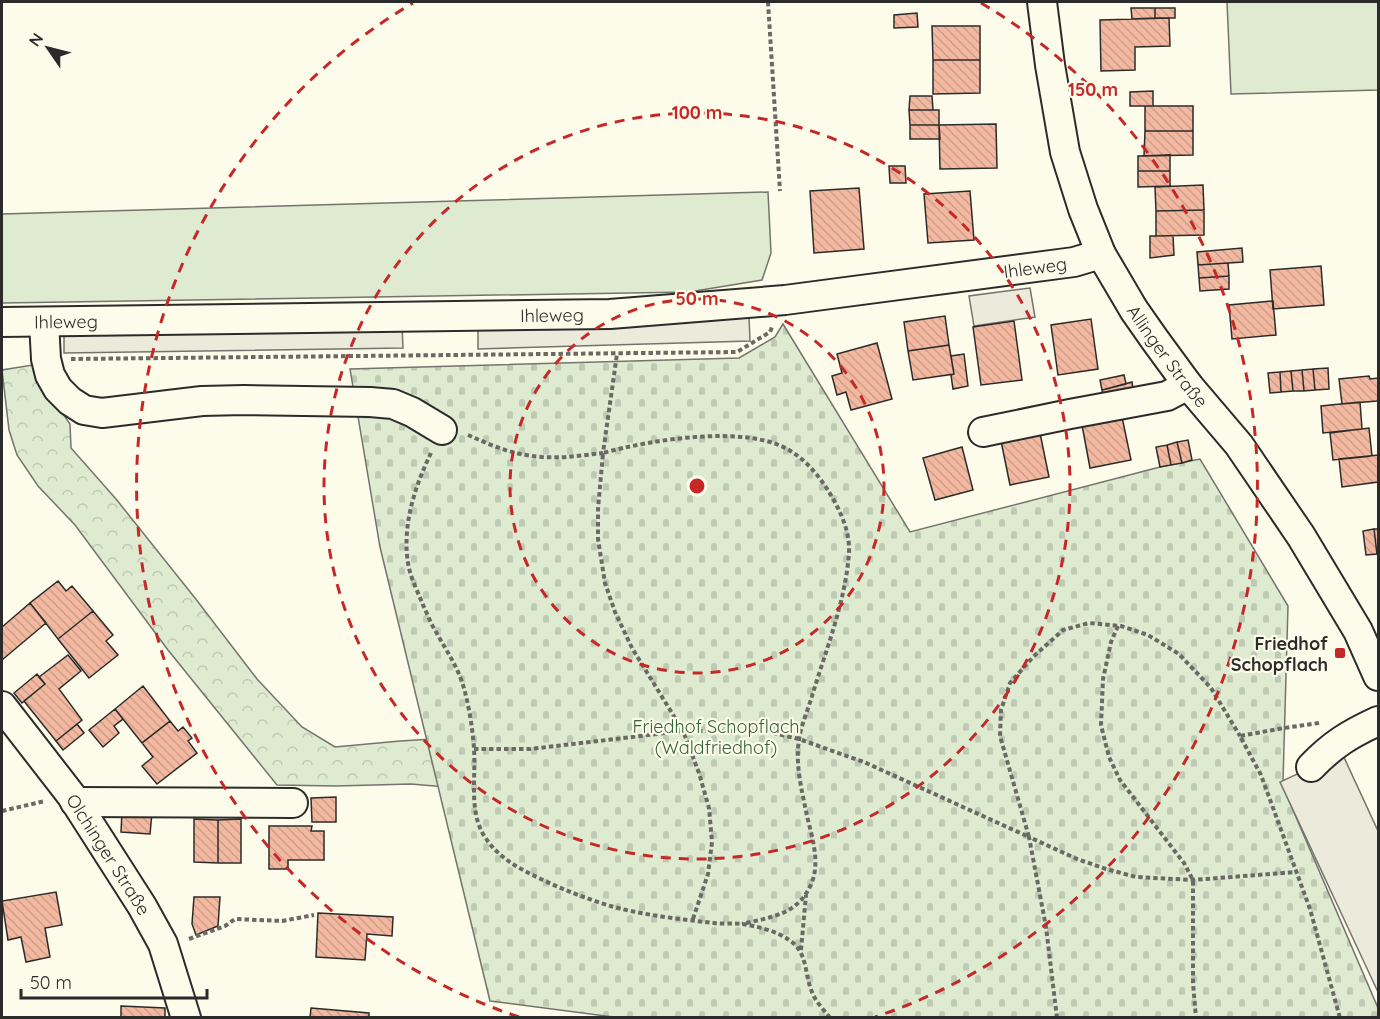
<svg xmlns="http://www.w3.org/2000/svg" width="1380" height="1019" viewBox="0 0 1380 1019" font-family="Quicksand,sans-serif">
  <defs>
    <pattern id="forest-crowns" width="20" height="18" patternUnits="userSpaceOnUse" patternTransform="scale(1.5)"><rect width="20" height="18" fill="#deebd1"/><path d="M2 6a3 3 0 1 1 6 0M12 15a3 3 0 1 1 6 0" fill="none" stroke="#bfcab4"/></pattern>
    <pattern id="cemetery-stones" width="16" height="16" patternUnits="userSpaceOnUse" patternTransform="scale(1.5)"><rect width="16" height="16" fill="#deebd1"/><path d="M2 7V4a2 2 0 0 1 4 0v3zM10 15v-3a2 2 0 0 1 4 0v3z" fill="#bfcab4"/></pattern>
    <pattern id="building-back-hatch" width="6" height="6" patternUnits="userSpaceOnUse" patternTransform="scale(1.5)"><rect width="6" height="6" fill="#f2b8a0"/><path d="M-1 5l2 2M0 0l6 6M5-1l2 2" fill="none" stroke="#d09e8a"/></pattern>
  </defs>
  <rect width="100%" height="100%" fill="#fdfbea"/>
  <path fill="#deebd1" stroke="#74746e" stroke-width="1.5" d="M1227 2H1378V90L1231 94Z
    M768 192 771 253 762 280 689 292 2 303V214Z"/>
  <path fill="url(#forest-crowns)" stroke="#74746e" stroke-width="1.5" d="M39 364 45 388 70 424 71 448 116 499 195 598 257 679 302 727 335 747 400 741 449 738 446 787 411 784 336 786 277 785 168 650 75 525 38 486 17 455 9 430 2 370Z"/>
  <path fill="url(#cemetery-stones)" stroke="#74746e" stroke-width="1.5" d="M783 324 910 532 1160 467 1200 459 1288 606 1283 781 1281 782 1378 1008V1017L621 1018 490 1001 380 547 350 369 739 358 775 337Z"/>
  <path fill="#eceadb" stroke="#74746e" stroke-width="1.5" d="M1030 288 1035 317 974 326 969 296Z
    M749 317 750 341 478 349V325Z
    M402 325 403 348 64 353V330Z
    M1342 753 1378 831V992L1280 782Z"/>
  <path fill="url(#building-back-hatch)" stroke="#2b2b2b" stroke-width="1.5" d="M1131 8H1155V18L1132 19Z
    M1155 8H1175V18H1155Z
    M917 13 918 27 894 28V15Z
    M1169 18 1170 46 1135 47V70L1101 71 1100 20Z
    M932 26H980V60H933Z
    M933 60H980V93L933 94Z
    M1153 91V106H1130V92Z
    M910 96H932L933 110H909Z
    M1145 106H1193V131H1145Z
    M909 110H939V125H910Z
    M996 124 997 168 940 169 939 125Z
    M910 125H939L940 139H910Z
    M1145 131H1193V155L1144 156Z
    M1170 155V171H1138V156Z
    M889 166H905L906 183H890Z
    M1138 171H1170V186L1138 187Z
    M1203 185 1204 210 1156 211 1155 187Z
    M859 188 864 249 814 253 810 191Z
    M970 191 974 240 928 243 924 194Z
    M1204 210V235L1156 236V211Z
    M1150 236H1173L1174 255 1150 258Z
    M1242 248 1243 262 1198 265 1197 252Z
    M1228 263 1229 276 1199 278 1198 265Z
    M1321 266 1324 305 1273 309 1270 270Z
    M1229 276V289L1200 291 1199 278Z
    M1273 301 1276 335 1232 339 1229 305Z
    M945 316 949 345 908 351 904 322Z
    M1091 319 1098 369 1058 375 1051 325Z
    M1014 321 1022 380 981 385 973 327Z
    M877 343 892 399 851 410 846 392 837 395 832 376 842 373 837 354Z
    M949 345 954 374 913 380 908 351Z
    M964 354 968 386 953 389 951 375 954 374 951 356Z
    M1328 368 1329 389 1315 390 1313 369Z
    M1313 369 1315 390 1304 391 1302 370Z
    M1302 370 1304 391H1293L1291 371Z
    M1291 371 1293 391 1281 392 1280 372Z
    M1280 372 1281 392 1270 393 1268 373Z
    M1124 375 1126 384 1102 390 1100 380Z
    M1369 376 1370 379 1378 378V399L1377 401 1342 404 1339 379Z
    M1132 382 1134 394 1104 401 1102 390Z
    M1360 402 1362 429 1323 433 1321 406Z
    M1122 417 1131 460 1090 468 1082 425Z
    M1369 428 1372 456 1333 460 1330 433Z
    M1040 433 1049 477 1010 485 1001 441Z
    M1188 440 1192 460 1182 463 1177 442Z
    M1177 442 1182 463 1171 465 1167 445Z
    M1167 445 1171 465 1160 467 1156 447Z
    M962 447 973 490 935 500 923 458Z
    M1378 455V482L1342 487 1339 459Z
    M1374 529 1377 554 1366 555 1363 531Z
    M1374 529H1378V554H1377Z
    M58 581 66 591 72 586 93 611 58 639 30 603Z
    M30 603 46 623 2 660V627Z
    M93 611 113 635 106 641 118 655 89 678 58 639Z
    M68 655 81 671 59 689 82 720 56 741 24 701 45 684 39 677Z
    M37 674 45 684 22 703 14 693Z
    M143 686 170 721 142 743 115 709Z
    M115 709 123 719 114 726 119 733 103 747 89 730Z
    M170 721 178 731 183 727 192 738 188 741 197 753 157 784 142 766 153 757 142 743Z
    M77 724 84 733 63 750 56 741Z
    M336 797V822H312L311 798Z
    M122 812 152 813 150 834 121 832Z
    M194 819 218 820V863L194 862Z
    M241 819V863H218V820Z
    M269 826H312L311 831H324V860H288V869H269Z
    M56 892 62 925 45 928 50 957 26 962 21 937 8 940 2 901Z
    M194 897H220L218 926 196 935 192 924Z
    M318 913 393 917 392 936 367 934 365 960 316 957Z
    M121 1006 165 1008V1018H121Z
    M311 1008 369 1013V1018H310Z"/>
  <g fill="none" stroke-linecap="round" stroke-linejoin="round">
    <g stroke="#2b2b2b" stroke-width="32">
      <g id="minor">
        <path id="s1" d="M1042 2 1050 65 1065 152 1083 209 1101 254 1134 310 1155 340 1188 385 1239 445 1301 536 1358 631 1378 676"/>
        <path id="s2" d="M2 322 610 314 785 300 1074 262 1101 254"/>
        <path d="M44 322 46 359 50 375 58 389 70 401 84 410 102 413 202 401 244 400 370 402 393 404 412 412 442 430"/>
        <path d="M983 432 1070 414 1167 396 1188 385"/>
        <path id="s3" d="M2 706 71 795 142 906 163 944 186 1018"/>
        <path d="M1311 767C1333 744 1350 734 1378 721"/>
        <path d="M75 802 293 803"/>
      </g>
    </g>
    <path stroke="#6a6964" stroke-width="4" stroke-dasharray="4.5 3" stroke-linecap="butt" d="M768 2 780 191
      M71 359 737 352 770 332 772 327
      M468 435C486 443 506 452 526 455 552 460 577 456 603 453L617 354
      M431 453C415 486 402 525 408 563 410 577 418 592 423 605 427 613 430 622 435 630 443 645 452 658 459 674 467 692 473 729 474 749 476 777 469 809 483 834 497 858 520 869 543 880 564 890 585 898 607 905 641 915 679 919 714 923 723 924 733 923 742 924 756 926 777 931 789 940 808 952 804 973 812 992 815 1001 824 1010 830 1018
      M1118 626 1111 642 1103 679 1101 725 1109 757 1120 780 1184 863 1193 880V983L1196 1018
      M1319 723 1284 728 1240 736 1261 775 1310 909 1340 1018
      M474 749H530L683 731H765L799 739 864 762 1029 837 1000 736 1001 710 1010 683 1033 657 1063 630 1089 623 1121 626 1148 635 1179 654 1211 688 1240 736
      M2 811 45 801
      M693 919 708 874 712 842 709 808 699 773 683 731 632 648 615 612 605 583 598 539V509L603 453C650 440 745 424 789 450 806 460 819 476 829 492 840 510 850 531 849 552 846 600 826 650 812 696 808 710 801 725 799 740 795 765 802 791 807 816 812 837 820 861 812 882 799 915 771 917 742 924
      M189 939 225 926 235 919 282 921 314 915
      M801 950 806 895
      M1057 1018 1046 927 1029 837 1077 859 1106 869 1136 877 1193 880 1296 872"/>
    <use href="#minor" stroke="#fdfbea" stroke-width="28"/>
  </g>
  <g fill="none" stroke="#c62828" stroke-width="3" stroke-dasharray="10 8">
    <circle cx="697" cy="486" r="187"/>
    <circle cx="697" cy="486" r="373"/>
    <path d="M519 1017A560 560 0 0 1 413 3M981 3A560 560 0 0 1 875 1017"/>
  </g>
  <rect fill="#c62828" stroke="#fdfbea" stroke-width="2" x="1334" y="647" width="12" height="12" rx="3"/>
  <g text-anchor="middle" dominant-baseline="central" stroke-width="4.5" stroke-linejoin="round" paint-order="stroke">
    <g font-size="18" fill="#2b2b2b" stroke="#fdfbea">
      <text stroke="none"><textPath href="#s2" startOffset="1036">Ihleweg</textPath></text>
      <text stroke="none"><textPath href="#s2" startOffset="550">Ihleweg</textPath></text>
      <text stroke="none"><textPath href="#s2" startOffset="64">Ihleweg</textPath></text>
      <text stroke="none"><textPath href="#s1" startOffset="382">Allinger Straße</textPath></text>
      <text stroke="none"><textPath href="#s3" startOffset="183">Olchinger Straße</textPath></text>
    </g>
    <g font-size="18" font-weight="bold" fill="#2b2b2b" stroke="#fdfbea" text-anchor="end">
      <text x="1328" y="643">Friedhof<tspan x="1328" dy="21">Schopflach</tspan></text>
    </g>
    <g font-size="18" fill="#34623c" stroke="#fdfbea">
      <text x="716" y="726">Friedhof Schopflach<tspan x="716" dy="21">(Waldfriedhof)</tspan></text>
    </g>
  </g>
  <circle cx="697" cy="486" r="9" fill="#c62828" stroke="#fdfbea" stroke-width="3"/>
  <g font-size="18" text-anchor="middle" font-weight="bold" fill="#c62828" stroke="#fdfbea" stroke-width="4.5" stroke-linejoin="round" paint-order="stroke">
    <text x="1093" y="96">150 m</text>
    <text x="697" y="119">100 m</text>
    <text x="697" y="305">50 m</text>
  </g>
  <rect width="1380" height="1019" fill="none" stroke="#2b2b2b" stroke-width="6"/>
  <g transform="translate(48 48) rotate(305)" stroke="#fdfbea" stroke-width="4.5" paint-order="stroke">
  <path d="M0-4.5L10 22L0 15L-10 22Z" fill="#2b2b2b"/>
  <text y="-9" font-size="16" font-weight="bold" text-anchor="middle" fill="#2b2b2b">N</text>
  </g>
  <path d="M21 989v9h186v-9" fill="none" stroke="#2b2b2b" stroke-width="3"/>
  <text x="30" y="989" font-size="18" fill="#2b2b2b" stroke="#fdfbea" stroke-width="4.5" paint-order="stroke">50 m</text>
</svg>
